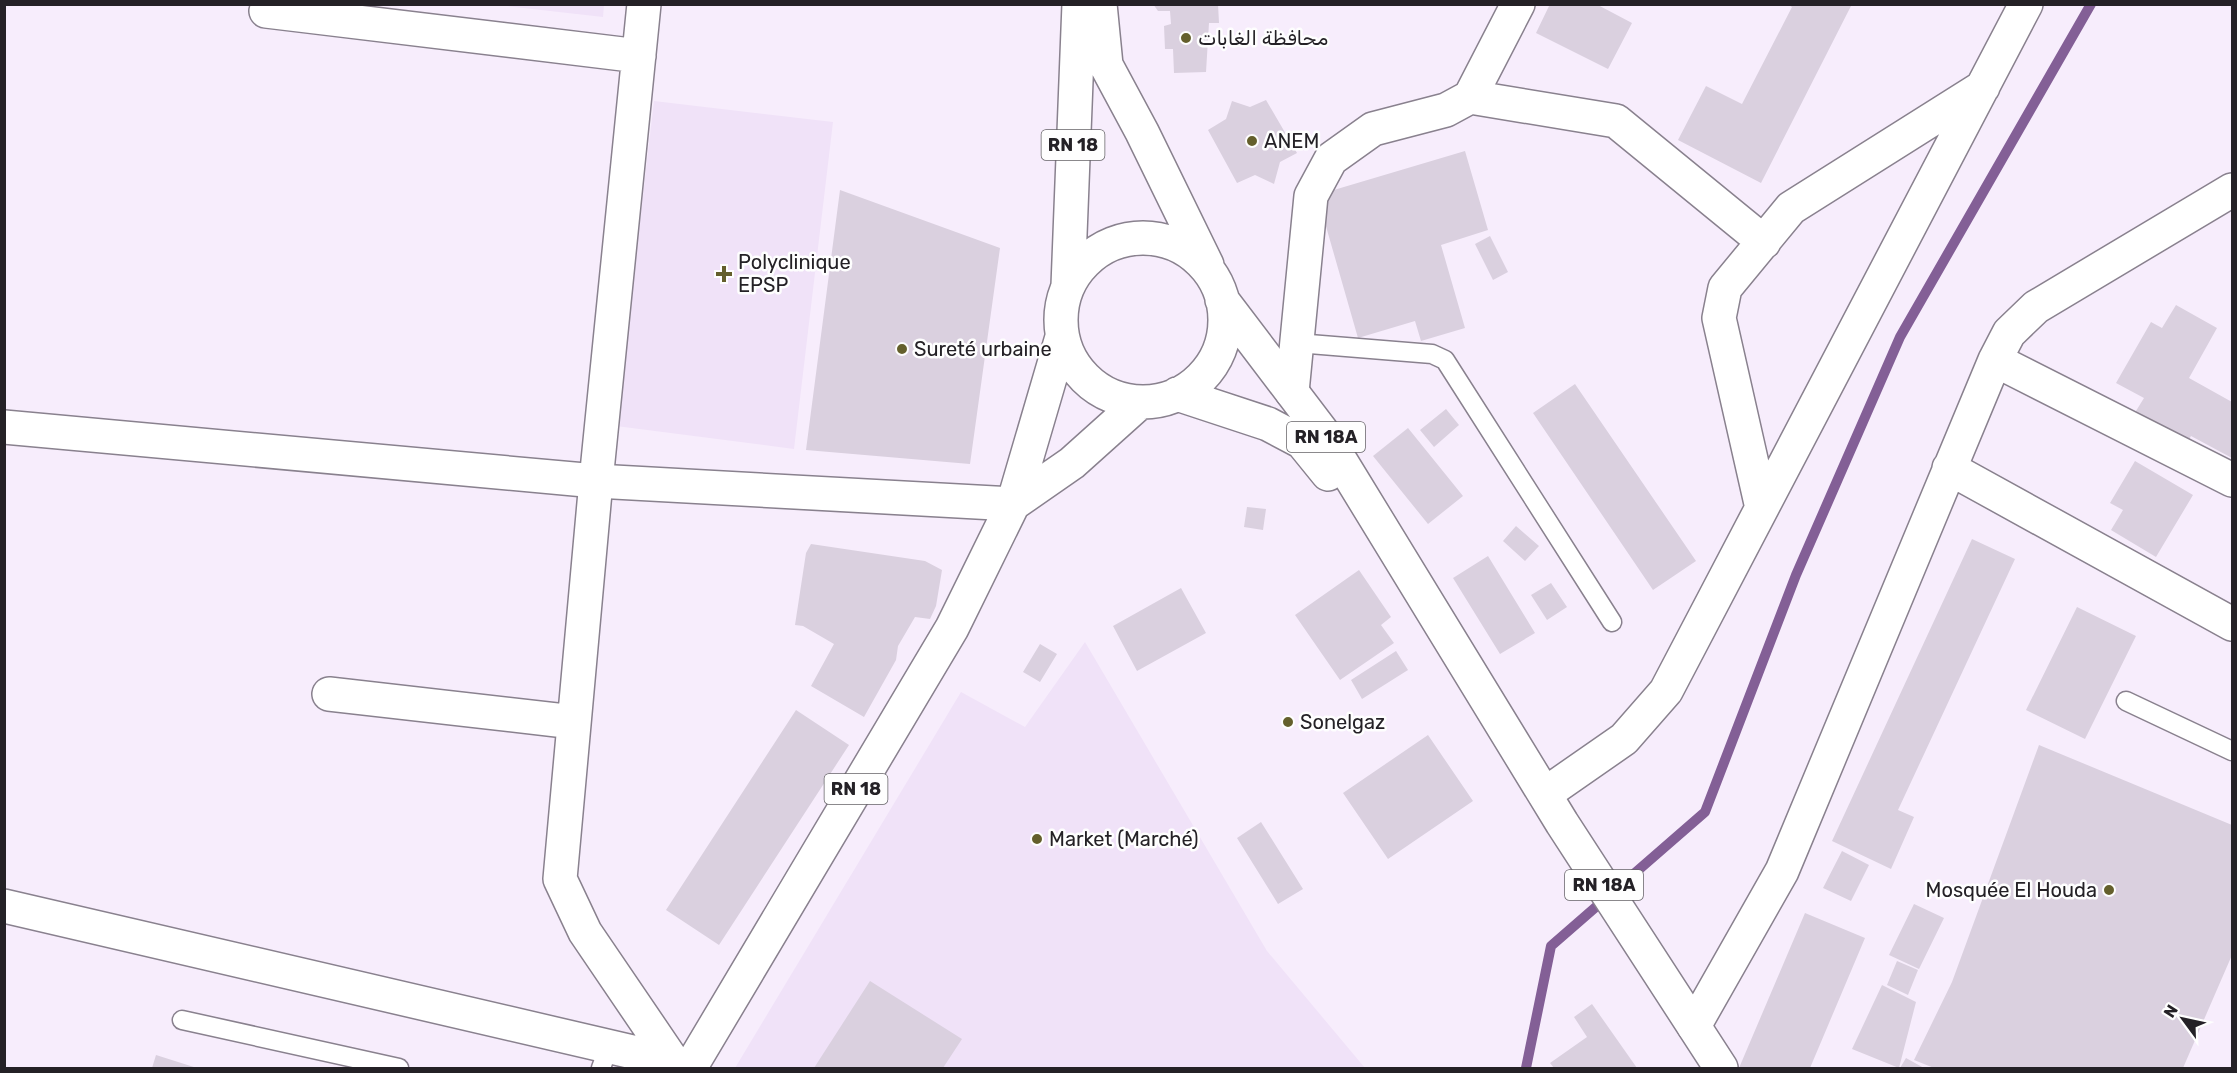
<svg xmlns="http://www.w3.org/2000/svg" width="2237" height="1073" viewBox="0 0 2237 1073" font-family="Rubik,'Noto Naskh Arabic',sans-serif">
  <rect width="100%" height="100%" fill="#f7edfc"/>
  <path fill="#f0e2f8" d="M498 5H604L603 17Z
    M654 101 833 122 794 449 616 426Z
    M1085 642 1267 951 1365 1068H735L961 692 1025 727Z"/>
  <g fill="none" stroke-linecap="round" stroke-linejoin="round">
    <path stroke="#835f96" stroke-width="10" d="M1526 1068 1551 946 1705 812 1796 575 1900 337 2091 4"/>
  </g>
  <path fill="#dad0df" d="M1153 4H1218L1219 23H1209L1206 72 1174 73 1173 49H1165L1164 26 1171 24 1170 11H1158Z
    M1550 4H1596L1632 23 1608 69 1536 33Z
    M1787 4H1852L1761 183 1678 140 1706 86 1742 104 1792 7Z
    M1266 100 1297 153 1280 162 1274 184 1255 175 1237 183 1208 130 1226 119 1232 101 1250 107Z
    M1465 151 1488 230 1441 245 1465 328 1421 341 1415 321 1358 338 1317 195Z
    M840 190 1000 248 970 464 806 450Z
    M1490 236 1508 272 1493 280 1475 244Z
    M2176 305 2217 328 2189 378 2232 402V458L2191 436 2184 448 2131 419 2144 398 2116 383 2151 322 2162 328Z
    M1575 384 1696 561 1653 590 1533 413Z
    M1446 409 1459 425 1434 447 1420 430Z
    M1408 428 1463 496 1428 524 1373 456Z
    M2135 461 2193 495 2156 557 2111 530 2123 510 2110 503Z
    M1247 507 1266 509 1263 530 1244 527Z
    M1516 526 1539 546 1525 561 1503 541Z
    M1972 539 2015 559 1898 810 1914 817 1891 869 1832 841Z
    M811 544 925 561 942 570 936 606 930 619 915 617 898 646 896 660 864 717 811 686 834 644 803 626 795 625 806 553Z
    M1488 556 1535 633 1500 654 1453 578Z
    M1359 570 1391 617 1381 625 1394 643 1340 680 1295 615Z
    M1551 583 1567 607 1547 620 1531 595Z
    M1181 588 1206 633 1137 671 1113 626Z
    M2077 607 2136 636 2085 739 2026 710Z
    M1040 644 1057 654 1040 682 1023 672Z
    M1396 651 1408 670 1362 699 1351 680Z
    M796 710 849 745 719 945 666 910Z
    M1428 735 1473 801 1388 859 1343 793Z
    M2039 745 2232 825V955L2183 1068H1934L1914 1060 1952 982Z
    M1261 822 1303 889 1278 904 1237 838Z
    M1842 851 1869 865 1851 901 1823 888Z
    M1914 904 1944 918 1919 969 1889 955Z
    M1805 913 1865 938 1810 1068H1739Z
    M1897 961 1918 970 1908 995 1887 985Z
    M870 981 962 1039 943 1068H814Z
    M1882 985 1916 1002 1899 1068 1852 1049Z
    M1592 1004 1637 1068H1554L1550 1063 1587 1037 1574 1017Z
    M156 1055 197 1068H152Z
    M1906 1058 1924 1068H1900Z"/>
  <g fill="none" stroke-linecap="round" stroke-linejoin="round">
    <g stroke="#89818e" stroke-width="21">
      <path id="lane" d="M1297 343 1432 354 1445 360 1612 622
        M2126 701 2232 751
        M182 1020 399 1068
        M601 1068 609 1046"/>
    </g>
    <g stroke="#89818e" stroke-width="36">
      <path id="street" d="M644 4 596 481 560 879 585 932 672 1060
        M266 11 639 56
        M1470 97 1616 121 1764 242
        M1995 360 2232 480
        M1292 392 1311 196 1331 159 1373 129 1446 110 1470 97 1518 4
        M1949 468 2232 624
        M1762 508 1719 318 1725 288 1791 208 1983 87
        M329 694 574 722
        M1545 794 1624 739 1666 691 2026 4
        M4 906 680 1063
        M1694 1026 1782 871 1995 360 2009 333 2036 307 2232 190"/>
    </g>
    <g stroke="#89818e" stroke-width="36">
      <path id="secondary" d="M4 427 596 481 1013 504"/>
    </g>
    <g stroke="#89818e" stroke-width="36">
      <path id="primary" d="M1100 4 1106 65 1142 132 1207 265
        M1061 320a82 82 0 1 1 164 0a82 82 0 1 1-164 0Z
        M1068 286 1079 4
        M1222 300 1326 437 1562 823 1721 1068
        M1177 394 1268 424 1302 442 1328 474
        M1013 504 1072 463 1140 402
        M690 1068 952 628 1013 504 1062 337"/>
    </g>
    <use href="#lane" stroke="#fff" stroke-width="18"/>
    <use href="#street" stroke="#fff" stroke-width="33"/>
    <use href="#secondary" stroke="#fff" stroke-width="33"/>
    <use href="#primary" stroke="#fff" stroke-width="33"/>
  </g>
  <g fill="#645f2c" stroke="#fefefe" stroke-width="2">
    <circle cx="1186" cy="38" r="6"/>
    <circle cx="1252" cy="141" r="6"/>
    <path d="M721 265h6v6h6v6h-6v6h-6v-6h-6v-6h6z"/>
    <circle cx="902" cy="349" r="6"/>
    <circle cx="1288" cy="722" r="6"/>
    <circle cx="1037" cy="839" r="6"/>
    <circle cx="2109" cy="890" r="6"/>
  </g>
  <g text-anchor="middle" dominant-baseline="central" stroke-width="5" stroke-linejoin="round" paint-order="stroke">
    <g fill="#fefefe" stroke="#656367" stroke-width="1.5">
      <rect x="1041.5" y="130" width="63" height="30" rx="4.5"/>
      <rect x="1287" y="422" width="78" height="30" rx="4.5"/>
      <rect x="824.5" y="774" width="63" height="30" rx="4.5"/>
      <rect x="1565" y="870" width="78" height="30" rx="4.5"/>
    </g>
    <g font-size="18" font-weight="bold" fill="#242126">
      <text x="1073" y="145">RN 18</text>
      <text x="1326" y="437">RN 18A</text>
      <text x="856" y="789">RN 18</text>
      <text x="1604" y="885">RN 18A</text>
    </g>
    <g font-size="20" fill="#242126" stroke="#fefefe" text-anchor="start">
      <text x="1198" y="38">محافظة الغابات</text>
      <text x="1264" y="141">ANEM</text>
      <text x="738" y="262">Polyclinique<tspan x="738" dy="23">EPSP</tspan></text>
      <text x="914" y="349">Sureté urbaine</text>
      <text x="1300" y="722">Sonelgaz</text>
      <text x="1049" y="839">Market (Marché)</text>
      <text x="2097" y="890" text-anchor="end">Mosquée El Houda</text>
    </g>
  </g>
  <rect width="2237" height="1073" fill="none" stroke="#242126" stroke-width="12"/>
  <g transform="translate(2183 1019) rotate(303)" stroke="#fefefe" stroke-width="4.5" paint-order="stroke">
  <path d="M0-4.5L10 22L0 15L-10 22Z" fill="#242126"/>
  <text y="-9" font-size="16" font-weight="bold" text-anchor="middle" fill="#242126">N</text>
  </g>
</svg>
